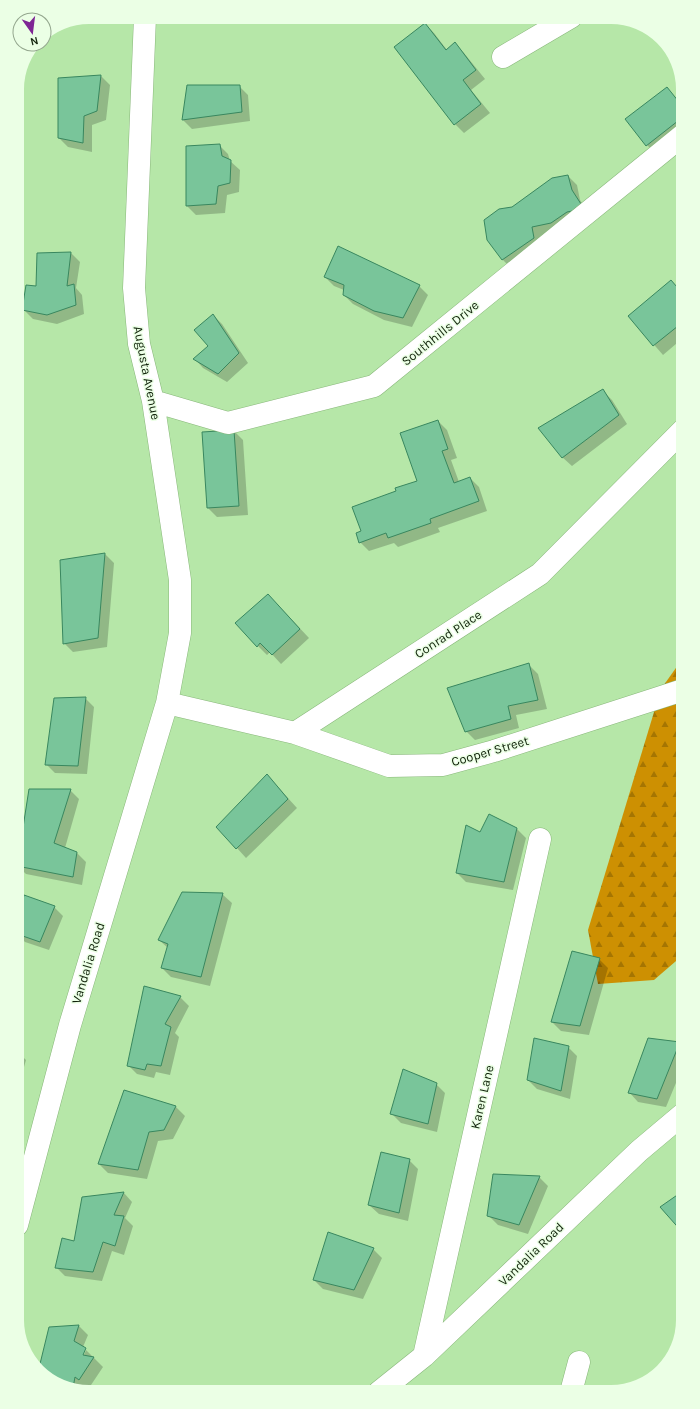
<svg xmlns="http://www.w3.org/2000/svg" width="700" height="1409" viewBox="0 0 700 1409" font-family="Karla,sans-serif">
  <defs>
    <pattern id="forest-firs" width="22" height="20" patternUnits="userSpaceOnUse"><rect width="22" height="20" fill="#cd9002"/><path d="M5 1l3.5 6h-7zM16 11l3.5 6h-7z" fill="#a57502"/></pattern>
  </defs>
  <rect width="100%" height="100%" fill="#b6e7a8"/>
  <path fill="url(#forest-firs)" d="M683 658V955L654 980 598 984 588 930 661 689Z"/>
  <path fill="#0003" fill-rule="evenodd" d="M510 17H521L514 21Z
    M425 24 434 33 447 50 455 44 464 53 485 79 471 90 490 113 464 133 455 124Z
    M101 76 110 85 106 120 92 125V152L68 147 59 138Z
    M239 86 248 95 250 121 192 129 183 120Z
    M667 88 683 106V133L656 154 647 145Z
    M219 145 228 154 230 161 240 170 239 192 227 195 225 213 196 215 187 206Z
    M568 176 577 185 580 200 590 214 560 232 540 236 542 247 512 269 503 260 488 240 512 208Z
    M71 253 80 262 76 288 82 295 84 314 57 324 33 319 24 310 37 287Z
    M325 277 419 286 428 295 412 327 384 320 353 304 344 295V290L334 286Z
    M671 281 683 293V338L663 355 629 316Z
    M213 315 222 324 248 363 227 382 203 368 195 359 209 346Z
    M603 391 612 400 627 424 572 466 562 457Z
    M438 421 447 430 457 458 451 460 459 482 470 478 479 487 487 511 438 528 440 532 398 547 394 543 369 551 360 542 362 532 398 492 418 481Z
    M234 431 243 440 248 515 217 517 208 508Z
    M105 554 114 563 107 647 73 652 64 643Z
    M277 604 309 638 281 664 270 652 267 655 258 646Z
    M529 665 538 674 547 709 516 715 519 728 475 740 466 731Z
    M85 698 94 707 87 774 55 773 46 764Z
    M267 775 297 808 246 858 218 827Z
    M29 790H70L79 799 65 848 77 853 86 862 82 885 26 874 17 865Z
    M517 829 526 838 513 890 466 882 457 873Z
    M222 894 232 903 210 986 171 977 162 968 168 948 159 940Z
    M54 907 63 916 49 950 25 942 17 934Z
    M599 959 608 968 589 1035 561 1031 552 1022Z
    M180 997 189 1006 175 1033 179 1037 170 1075 156 1072 154 1078 137 1074 128 1065Z
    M648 1039 680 1043 683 1047V1066L666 1107 638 1102 629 1092Z
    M568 1047 577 1056 570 1099 537 1089 528 1080Z
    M17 1051 26 1060 20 1081H17Z
    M436 1084 445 1093 437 1132 401 1123 392 1114Z
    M125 1091 176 1107 185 1116 173 1139 158 1141 147 1179 108 1173 99 1164Z
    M409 1160 418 1169 408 1221 379 1214 369 1205Z
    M539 1177 548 1186 528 1234 498 1225 488 1215Z
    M124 1193 132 1202 125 1218 133 1226 124 1255 112 1251 102 1281 65 1276 56 1267 75 1242 83 1198Z
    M373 1249 382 1258 363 1299 323 1289 314 1280Z
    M79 1326 88 1335 83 1347 103 1367 89 1388 84 1385 83 1391 49 1380ZM84 1350H86L82 1360 80 1359Z"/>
  <path fill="#79c59a" stroke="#39875f" d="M425 23 446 50 455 42 476 70 463 80 481 104 454 125 394 47Z
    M101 75 97 111 84 116 83 143 58 138V78Z
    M187 85H240L242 112 182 120Z
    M667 87 683 107V117L646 146 625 119Z
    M220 144 222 156 231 160 230 183 218 186 216 204 186 206V146Z
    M568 175 572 190 581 204 572 211 567 212 551 223 532 227 534 238 502 260 487 240 484 220 499 209 512 207 552 178Z
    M338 246 420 285 403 318 374 311 343 295 344 285 324 277Z
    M71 252 67 286 74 284 76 305 47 315 22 310 26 285 36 286 37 253Z
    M671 280 683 294V322L653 346 628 316Z
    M213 314 239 353 218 374 193 359 208 346 194 330Z
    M603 389 619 415 562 458 538 428Z
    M438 420 448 449 442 451 454 483 470 477 479 501 430 519 431 523 388 538 386 533 359 543 356 533 361 531 352 507 396 491 395 488 417 481 400 433Z
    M234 430 239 506 207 508 202 432Z
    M105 553 98 638 63 644 60 560Z
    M268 594 300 629 272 655 260 643 257 647 235 623Z
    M529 663 538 700 508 706 511 719 465 732 447 688Z
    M86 697 78 766 45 765 54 698Z
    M267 774 288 799 236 849 216 827Z
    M29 789H71L54 843 77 852 73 877 17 866Z
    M489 814 517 828 504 882 456 873 466 825 480 832Z
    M182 892 223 893 201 977 161 968 168 944 158 940Z
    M24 895 55 906 40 942 17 934V926Z
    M572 951 600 958 580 1026 551 1022Z
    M144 986 181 996 165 1024 171 1027 161 1066 147 1064 145 1070 127 1066Z
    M534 1038 569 1046 561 1091 527 1080Z
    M648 1038 680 1042 657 1099 628 1093Z
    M403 1069 437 1083 428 1124 390 1114Z
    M124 1090 176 1106 164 1130 149 1132 138 1170 98 1164Z
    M381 1152 410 1159 399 1213 368 1205Z
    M493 1174 540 1176 519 1225 487 1216Z
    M683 1191V1233L660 1207Z
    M124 1192 114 1215 124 1216 115 1246 103 1242 93 1272 55 1268 62 1238 74 1241 82 1197Z
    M328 1232 374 1248 354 1290 313 1280Z
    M79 1325 74 1341 86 1348 83 1355 94 1357 79 1380 75 1377 73 1388 49 1380 39 1368 49 1327Z"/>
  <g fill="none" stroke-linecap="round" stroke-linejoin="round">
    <g stroke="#88b77a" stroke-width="23">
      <path id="minor" d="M503 57 571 17
        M153 401 228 423 374 386 683 135
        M167 703 295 733 540 574 683 430
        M295 733 389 766 443 765 494 751 683 690
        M17 1225 70 1025 167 703 180 633V580L153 401 139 344 134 288 145 17
        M424 1356 540 839
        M379 1392 424 1356 639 1151 683 1114
        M571 1392 579 1362"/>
    </g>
    <use href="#minor" stroke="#fff" stroke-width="22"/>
  </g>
  <g text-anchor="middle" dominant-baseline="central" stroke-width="3" stroke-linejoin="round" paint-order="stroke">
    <g font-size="13" fill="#12240c" stroke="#ebffe5">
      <text transform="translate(440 333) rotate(-39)">Southhills Drive</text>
      <text transform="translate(147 373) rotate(79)">Augusta Avenue</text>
      <text transform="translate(448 634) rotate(-33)">Conrad Place</text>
      <text transform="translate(490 751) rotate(-16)">Cooper Street</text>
      <text transform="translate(88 963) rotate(-73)">Vandalia Road</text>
      <text transform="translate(482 1097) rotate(-77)">Karen Lane</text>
      <text transform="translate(531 1254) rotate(-44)">Vandalia Road</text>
    </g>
  </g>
  <path d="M0 0H700V1409H0ZM89 24H611A65 65 0 0 1 676 89V1320A65 65 0 0 1 611 1385H89A65 65 0 0 1 24 1320V89A65 65 0 0 1 89 24Z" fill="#ebffe5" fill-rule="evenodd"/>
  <g transform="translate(32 32) rotate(166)"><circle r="19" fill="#ebffe5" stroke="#94a78e"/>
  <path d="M0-3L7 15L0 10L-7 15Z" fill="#7e2694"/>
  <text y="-6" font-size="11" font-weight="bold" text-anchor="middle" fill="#12240c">N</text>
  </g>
</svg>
